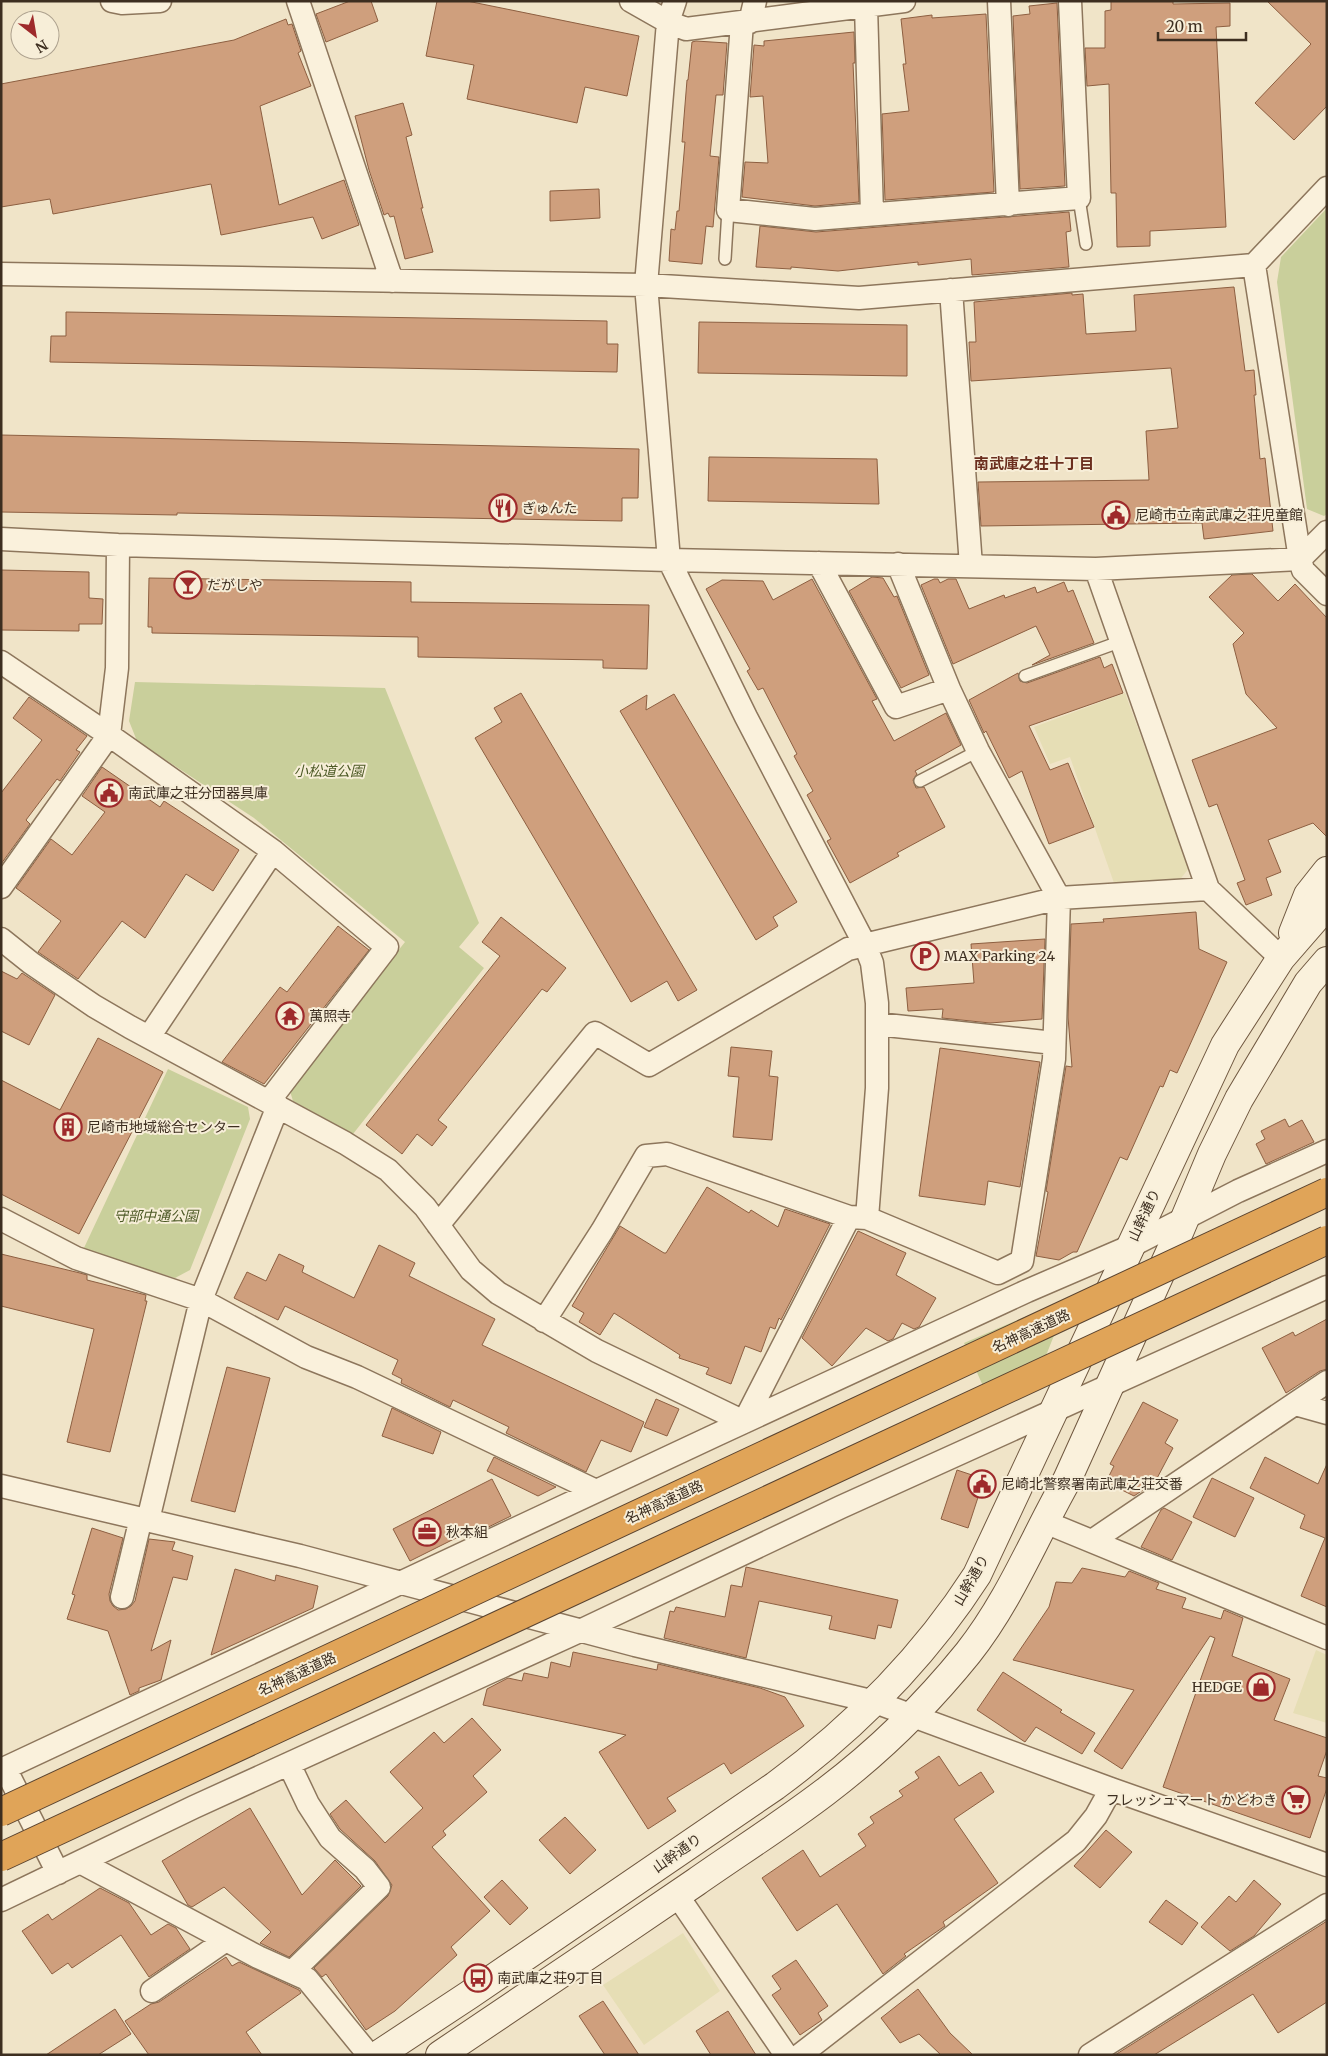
<svg xmlns="http://www.w3.org/2000/svg" width="1328" height="2056" viewBox="0 0 1328 2056" font-family="Merriweather,'Noto Sans JP',serif">
  <rect width="100%" height="100%" fill="#f0e4c8"/>
  <path fill="#e6deb5" d="M1125 693 1189 868 1178 882 1114 883 1070 757 1050 764 1034 727Z
    M1316 1650 1327 1655V1723L1293 1713Z
    M683 1933 720 1991 644 2045 603 1985Z"/>
  <path fill="#c9cf9b" d="M1327 208V514L1324 516 1307 509 1277 282 1281 257Z
    M135 682 385 688 479 923 459 947 484 968 353 1134 293 1101 289 1088 405 942 254 818 137 741 129 721Z
    M168 1069 248 1107 250 1119 190 1270 175 1278 83 1250Z
    M1069 1298 1031 1393 994 1411 964 1343Z"/>
  <path fill="#cf9f7d" stroke="#8d5f41" d="M350 1H371L378 21 326 42 316 14Z
    M437 1H467L639 36 627 96 585 87 577 123 467 99 474 65 426 56Z
    M1111 1H1173V4L1230 3V26L1216 27 1226 227 1150 231V246L1117 247 1116 193H1111L1109 84 1087 86 1085 48H1105V11L1111 10Z
    M1267 1H1327V106L1294 140 1255 103 1311 44Z
    M1057 3 1065 186 1020 189 1013 16 1030 14 1029 6Z
    M986 14 994 192 885 200 882 114 909 111 903 64H906L901 19 932 15V18Z
    M286 19 288 25 292 24 301 51 298 53 311 86 260 106 279 205 344 180 359 225 322 239 313 217 221 235 211 184 53 214 50 199 1 207V84L234 40Z
    M854 32 855 63H853L859 202 815 206 742 197 745 162 768 163 763 96 750 97 754 45 764 46V41Z
    M696 41 727 43 723 95H716L710 156 719 157 713 227 706 226 702 264 669 261 671 229 675 230 677 211H679L685 142H682L687 80H688L692 42Z
    M403 103 412 135 406 137 423 208H421L433 252 405 259 394 216 390 217 388 213 384 215 369 170 355 116Z
    M599 189 600 218 550 221V191Z
    M1069 212 1071 231 1066 232 1069 267 972 275 971 259 918 265V262L838 271 791 267V269L756 267 760 226 816 232Z
    M1234 287 1245 371 1254 370 1256 395H1254L1260 459 1265 458 1273 531 1204 539 1202 523 981 526 978 482 1149 480 1146 431 1178 428 1171 368 971 381 969 342H976L974 302 1072 293V295L1083 294 1086 334 1136 331 1134 295Z
    M66 312 607 321V344H618L617 372 50 362 51 336H66Z
    M699 322 907 325V376L698 373Z
    M1 435 639 449 638 498H622V521L177 513V515L1 512Z
    M709 457 877 459 879 504 708 501Z
    M1 570 89 572V598L103 599 102 624H79V631L1 630Z
    M1252 574 1278 601 1295 584 1327 618V837L1313 823 1268 840 1281 872 1266 878 1272 895 1246 905 1237 883 1245 880 1217 804 1209 807 1192 760 1277 728 1246 694 1233 644 1244 633 1209 597 1232 575Z
    M872 577 883 578 894 597 897 596 929 675 901 688 849 591Z
    M149 578 411 582V602L649 605 647 669 603 668V660L418 657V637L152 633V627H148Z
    M812 579 877 699 872 701 894 741 946 713 961 745 915 771 917 774 913 780 916 788 924 787 945 827 897 853 899 856 850 883 827 841 831 839 807 795 813 791 794 756 797 754 763 688 758 690 747 671 750 669 706 589 722 580 763 581 773 600Z
    M934 579H938L940 583 948 579H956L969 609 1004 595 1005 598 1035 587 1037 593 1064 582 1068 592 1073 590 1094 643 1032 665 1050 655 1036 626 953 664 921 585Z
    M1100 657 1104 668 1112 664 1123 693 1029 726 1050 770 1068 763 1094 827 1049 844 1022 771 1009 778 986 731 984 733 969 700 1018 673 1020 681 1027 683Z
    M521 693 697 990 678 1001 667 981 631 1002 475 738 502 722 494 708Z
    M674 694 797 902 773 917 778 926 756 940 620 711 647 695 646 710Z
    M29 697 87 736 76 750 80 752 60 781 57 779 26 820 30 824 1 864V793L42 740 13 718Z
    M102 767 160 807 164 801 239 850 213 891 186 874 145 938 122 921 78 979 38 952 61 921 16 888 51 839 72 855 105 812 82 796Z
    M1196 912 1199 949 1227 962 1188 1049 1177 1073 1170 1070 1163 1087 1160 1086 1127 1160 1120 1157 1077 1252H1073L1059 1260 1036 1256 1048 1192 1046 1191 1066 1066 1072 1067 1068 1017 1071 924 1104 922 1103 919Z
    M501 917 566 968 547 992 542 989 438 1120 447 1127 432 1146 417 1134 402 1154 366 1125 500 956 482 942Z
    M338 926 369 950 264 1084 222 1062 280 987 287 992Z
    M1045 939 1042 1019 990 1023 942 1018 943 1009 908 1011 906 988 974 983 971 944Z
    M1 971 17 979 22 973 55 995 29 1045 1 1031Z
    M98 1038 163 1072 79 1234 1 1194V1080L60 1110Z
    M731 1047 772 1051 769 1076 778 1077 772 1140 733 1137 739 1077 728 1076Z
    M940 1048 1040 1062 1020 1187 988 1181 985 1205 919 1196Z
    M1285 1119 1289 1127 1302 1120 1314 1142 1266 1164 1256 1144 1265 1139 1261 1131Z
    M707 1187 749 1213 751 1210 778 1227 785 1209 830 1224 781 1320 779 1318 775 1329 770 1327 761 1352 745 1346 731 1384 706 1374 709 1368 679 1358 680 1355 614 1313 600 1335 579 1322 584 1313 572 1306 620 1226 664 1253H666Z
    M858 1231 906 1253 896 1275 936 1298 919 1327 914 1329 902 1323 893 1339 888 1341 866 1328 832 1366 802 1338Z
    M379 1245 415 1263 409 1276 495 1319 482 1345 644 1422 631 1452 601 1440 586 1472 506 1433 509 1427 453 1400 450 1407 401 1383 402 1379 392 1374 398 1360 285 1306 278 1320 234 1298 247 1272 266 1281 279 1254 304 1266 302 1272 354 1298Z
    M1 1254 80 1273 87 1275V1280L146 1295 145 1301H147L110 1452 67 1442 94 1329 1 1306Z
    M1327 1319V1369L1320 1371 1286 1393 1262 1348 1293 1332 1295 1336Z
    M227 1367 270 1378 235 1512 191 1501Z
    M656 1399 679 1409 667 1436 644 1427Z
    M1143 1402 1178 1420 1165 1443 1173 1448 1155 1482 1134 1496 1106 1482 1114 1466 1110 1464Z
    M392 1408 441 1432 433 1454 382 1436Z
    M494 1457 556 1487 538 1496 487 1471Z
    M1265 1457 1318 1484 1327 1464V1607L1301 1596 1325 1538 1300 1528 1305 1515 1250 1488Z
    M957 1470 984 1479 968 1528 941 1519Z
    M1212 1478 1254 1498 1235 1537 1193 1517Z
    M492 1479 511 1516 470 1536 468 1532 410 1561 393 1529Z
    M1164 1508 1192 1522 1172 1560 1141 1547 1161 1510Z
    M92 1528 123 1538 109 1594 110 1601 113 1606 118 1610 126 1609 131 1606 135 1601 149 1539 175 1542 172 1550 193 1556 187 1580 173 1577 151 1651 171 1640 161 1680 139 1688V1691L130 1695 108 1631 67 1619 75 1595 72 1594Z
    M746 1567 898 1600 891 1628 878 1625 875 1639 829 1629 832 1616 759 1601 746 1658 664 1638 670 1611 674 1612 676 1607 725 1617 731 1585 742 1587Z
    M1082 1568 1125 1577 1129 1571 1159 1583 1156 1589 1186 1598 1182 1608 1221 1619 1224 1610 1243 1618 1232 1656 1290 1679 1274 1720 1327 1738V1750L1318 1776 1327 1778V1788L1310 1838 1163 1787 1215 1638 1210 1636 1122 1769 1094 1751 1134 1690 1013 1660 1049 1607 1056 1582 1072 1583Z
    M235 1569 275 1581 276 1575 318 1586 313 1608 211 1655Z
    M573 1652 657 1670 658 1664 760 1688 785 1697 804 1726 731 1774 724 1763 667 1798 676 1811 648 1829 599 1752 626 1735 483 1705 487 1689 508 1678 522 1681 524 1673 548 1678 551 1662 570 1667Z
    M1003 1672 1062 1710 1060 1712 1095 1733 1082 1754 1036 1727 1025 1742 977 1710Z
    M472 1718 501 1750 473 1776 487 1792 443 1831 446 1835 432 1847 490 1911 451 1947 457 1955 395 2011 366 2030 326 1974 322 1977 314 1968 388 1896 392 1885 375 1861 340 1829 330 1814 346 1800 385 1843 423 1808 390 1772 434 1732 444 1743Z
    M939 1756 959 1786 981 1772 994 1792 954 1819 998 1883 943 1922 945 1926 904 1954 906 1956 883 1974 837 1904 797 1931 762 1878 803 1850 820 1877 866 1846 858 1834 874 1823 870 1817 903 1796 899 1791 919 1778 915 1772Z
    M250 1808 302 1895 335 1860 361 1886 289 1957 260 1943 271 1932 224 1887 192 1907 188 1905 162 1861Z
    M565 1817 596 1850 570 1874 539 1840Z
    M1106 1830 1132 1852 1100 1888 1074 1866Z
    M502 1880 528 1908 510 1925 484 1897Z
    M1254 1880 1281 1904 1254 1936 1230 1951 1201 1927 1229 1896 1236 1902Z
    M100 1888 129 1903 151 1935 168 1924 176 1928 190 1949 149 1977 121 1935 72 1968 68 1963 52 1974 22 1931 48 1914 52 1920Z
    M1166 1900 1198 1923 1182 1945 1149 1922Z
    M1327 1921V2002L1278 2033 1253 1994 1154 2055H1115Z
    M226 1957 232 1966 239 1962 299 1990 301 1993 246 2032 262 2055H149L125 2021 151 2004 159 2002Z
    M796 1960 828 2006 818 2013 822 2020 800 2035 772 1995 781 1989 772 1976Z
    M918 1989 950 2033 973 2055H941L919 2034 900 2043 881 2018Z
    M603 2001 639 2055H605L579 2016Z
    M115 2009 131 2034 98 2055H46Z
    M728 2011 756 2055H711L696 2031Z"/>
  <g fill="none" stroke-linecap="round" stroke-linejoin="round">
    <g stroke="#8d765c" stroke-width="14">
      <path id="lane" d="M1079 198 1086 244
        M725 259 728 210
        M1025 676 1122 641
        M920 781 978 751"/>
    </g>
    <g stroke="#8d765c" stroke-width="25">
      <path id="street" d="M112 1 122 3 160 1
        M298 1 392 281
        M631 1 668 22 686 29 904 1
        M675 1 668 22 646 285 669 560 746 717 865 945 872 963 877 1003V1088L867 1218
        M999 1 1008 205
        M866 6 872 214
        M750 22 755 1
        M742 23 728 210 815 219 1079 198 1070 1
        M1254 265 1300 559 1303 570 1327 594
        M1 274 646 285 859 298 1254 265 1327 188
        M951 290 971 566
        M1 539 118 545 669 560 1096 569 1300 559 1327 532
        M819 563 896 707 949 689
        M1096 569 1208 889 1281 958
        M1 662 109 735 273 851 387 947 269 1101
        M1 887 109 735 117 668 118 545
        M1 939 31 963 94 1006 130 1027 345 1143 388 1170 425 1207 471 1270 498 1293 597 1351 744 1422 849 1217
        M877 1024 1054 1043
        M149 1037 273 851
        M1 1219 76 1258 201 1300 306 1357 357 1377 596 1491
        M438 1225 595 1033 649 1065 848 949 1059 898 1208 889
        M544 1321 602 1231 646 1156 667 1154 849 1217 867 1218 998 1273 1022 1261 1054 1059 1059 898 978 751 949 689 898 564
        M1295 1404 1327 1413
        M1 1486 300 1556 635 1645 875 1702 1111 1789 1327 1865
        M148 1520 201 1300 278 1106
        M1045 1522 1327 1638
        M1092 1541 1327 1382
        M122 1597 141 1518
        M289 1764 308 1804 330 1838 365 1869 379 1887 292 1972
        M5 1768 58 1873
        M1 1770 716 1435 1027 1291 1129 1247 1238 1191 1327 1151
        M80 1862 258 1957 307 1979 369 2055
        M677 1895 786 2055
        M1 1900 194 1807 582 1630 841 1507 1327 1287
        M152 1991 226 1940
        M800 2055 1076 1841 1096 1816 1111 1789
        M1090 2055 1327 1905"/>
    </g>
    <g stroke="#6f573f" stroke-width="30">
      <path id="secondary" d="M1293 933 1308 895 1327 871
        M378 2055 469 1995 775 1786C855 1727 923 1659 977 1575L1225 1045 1281 958 1327 905
        M440 2055C526 1997 611 1940 696 1882 739 1852 783 1824 825 1792 878 1752 926 1705 968 1653 1010 1600 1034 1538 1067 1480L1180 1230 1212 1154 1239 1099 1308 983 1327 961"/>
    </g>
    <use href="#lane" stroke="#faf1dc" stroke-width="11"/>
    <use href="#street" stroke="#faf1dc" stroke-width="22"/>
    <use href="#secondary" stroke="#faf1dc" stroke-width="28"/>
    <g stroke="#5b4430" stroke-width="30" stroke-linecap="butt">
      <path id="highway-bridge" d="M1 1812 1327 1192
        M1 1857 1327 1240"/>
    </g>
    <use href="#highway-bridge" stroke="#e0a458" stroke-width="28"/>
  </g>
  <defs>
    <g id="restaurant-ring" transform="scale(1.4375)"><circle r="9.5" fill="#f7eed8" stroke="#9e2a2b" stroke-width="1.5"/><path d="M-5-6h1v4h1v-4h1v4h1v-4h1v5L-1.5 .5V6h-2V.5L-5-1ZM5-6V6H3V1.5H1.5Q1.5-4 5-6Z" fill="#9e2a2b"/></g>
    <g id="civic-ring" transform="scale(1.4375)"><circle r="9.5" fill="#f7eed8" stroke="#9e2a2b" stroke-width="1.5"/><path d="M-.6-6.5H3V-4.5H.6V-3L4-1V1h2V6H-6V1h2V-1L-.6-3ZM-1.2 2.5V6h2.4V2.5Z" fill="#9e2a2b"/></g>
    <g id="bar-ring" transform="scale(1.4375)"><circle r="9.5" fill="#f7eed8" stroke="#9e2a2b" stroke-width="1.5"/><path d="M-6-5H6L.8 .8V4.5H3.5V6h-7V4.5H-.8V.8Z" fill="#9e2a2b"/></g>
    <g id="parking-ring" transform="scale(1.4375)"><circle r="9.5" fill="#f7eed8" stroke="#9e2a2b" stroke-width="1.5"/><path d="M-3.5-5.5H1a3.5 3.5 0 0 1 0 7H-1V5.5H-3.5ZM-1-3.4V-.6H.8a1.4 1.4 0 0 0 0-2.8Z" fill="#9e2a2b"/></g>
    <g id="temple-ring" transform="scale(1.4375)"><circle r="9.5" fill="#f7eed8" stroke="#9e2a2b" stroke-width="1.5"/><path d="M0-6L5-2H3V0L6.5 2.5H4V6H1.5V3h-3V6H-4V2.5H-6.5L-3 0V-2H-5Z" fill="#9e2a2b"/></g>
    <g id="building-ring" transform="scale(1.4375)"><circle r="9.5" fill="#f7eed8" stroke="#9e2a2b" stroke-width="1.5"/><path d="M-4-6H4V6H1V3H-1V6H-4ZM-2.5-4.3h1.7v1.8h-1.7ZM.8-4.3h1.7v1.8H.8ZM-2.5-1h1.7V.8h-1.7ZM.8-1h1.7V.8H.8Z" fill="#9e2a2b"/></g>
    <g id="office-ring" transform="scale(1.4375)"><circle r="9.5" fill="#f7eed8" stroke="#9e2a2b" stroke-width="1.5"/><path d="M-6-3h4V-5.5h4V-3h4V5H-6ZM-1-4.5V-3h2v-1.5ZM-6 0V1H6V0Z" fill="#9e2a2b"/></g>
    <g id="shop-ring" transform="scale(1.4375)"><circle r="9.5" fill="#f7eed8" stroke="#9e2a2b" stroke-width="1.5"/><path d="M-5-2.5h2.3a2.7 3.5 0 0 1 5.4 0H5L5.5 6h-11ZM-1.5-2.5h3a1.5 2.3 0 0 0-3 0Z" fill="#9e2a2b"/></g>
    <g id="supermarket-ring" transform="scale(1.4375)"><circle r="9.5" fill="#f7eed8" stroke="#9e2a2b" stroke-width="1.5"/><path d="M-6-5.5h2.5l.6 2H6L4.5 2H-2.5L-4.4-4H-6ZM-1.5 3.2a1.3 1.3 0 1 0 .1 0ZM3 3.2a1.3 1.3 0 1 0 .1 0Z" fill="#9e2a2b"/></g>
    <g id="bus-ring" transform="scale(1.4375)"><circle r="9.5" fill="#f7eed8" stroke="#9e2a2b" stroke-width="1.5"/><path d="M-5-6H5V4H4V6H2V4H-2V6H-4V4H-5ZM-3.5-4V0h7V-4ZM-3.5 1.2v1.5H-2V1.2ZM2 1.2v1.5H3.5V1.2Z" fill="#9e2a2b"/></g>
  </defs>
  <g fill-rule="evenodd">
    <use href="#restaurant-ring" x="503" y="508"/>
    <use href="#civic-ring" x="1116" y="515"/>
    <use href="#bar-ring" x="188" y="585"/>
    <use href="#civic-ring" x="109" y="793"/>
    <use href="#parking-ring" x="925" y="956"/>
    <use href="#temple-ring" x="290" y="1016"/>
    <use href="#building-ring" x="68" y="1127"/>
    <use href="#civic-ring" x="982" y="1484"/>
    <use href="#office-ring" x="427" y="1532"/>
    <use href="#shop-ring" x="1261" y="1687"/>
    <use href="#supermarket-ring" x="1296" y="1800"/>
    <use href="#bus-ring" x="478" y="1978"/>
  </g>
  <g text-anchor="middle" dominant-baseline="central" stroke-width="4" stroke-linejoin="round" paint-order="stroke">
    <g font-size="14" fill="#3d2e20" stroke="#f7eed8" text-anchor="start">
      <text x="522" y="508">ぎゅんた</text>
      <text x="1135" y="515">尼崎市立南武庫之荘児童館</text>
      <text x="207" y="585">だがしや</text>
      <text x="128" y="793">南武庫之荘分団器具庫</text>
      <text x="944" y="956">MAX Parking 24</text>
      <text x="309" y="1016">萬照寺</text>
      <text x="87" y="1127">尼崎市地域総合センター</text>
      <text x="1001" y="1484">尼崎北警察署南武庫之荘交番</text>
      <text x="446" y="1532">秋本組</text>
      <text x="1242" y="1687" text-anchor="end">HEDGE</text>
      <text x="1277" y="1800" text-anchor="end">フレッシュマート かどわき</text>
      <text x="497" y="1978">南武庫之荘9丁目</text>
    </g>
    <g font-size="14" font-style="italic" fill="#4d5a26" stroke="#f7eed8">
      <text x="329" y="771">小松道公園</text>
      <text x="156" y="1216">守部中通公園</text>
    </g>
    <g font-size="14" fill="#3d2e20" stroke="#f7eed8">
      <text transform="translate(1144 1215) rotate(-65)">山幹通り</text>
      <text transform="translate(1031 1331) rotate(-25)">名神高速道路</text>
      <text transform="translate(664 1502) rotate(-25)">名神高速道路</text>
      <text transform="translate(971 1580) rotate(-60)">山幹通り</text>
      <text transform="translate(297 1674) rotate(-25)">名神高速道路</text>
      <text transform="translate(677 1853) rotate(-35)">山幹通り</text>
    </g>
    <g font-size="15" font-weight="bold" fill="#6b2e1e" stroke="#f7eed8">
      <text x="1034" y="463">南武庫之荘十丁目</text>
    </g>
  </g>
  <rect width="1328" height="2056" fill="none" stroke="#3d2e20" stroke-width="5"/>
  <g transform="translate(35 35) rotate(149)"><circle r="24" fill="#f7eed8" stroke="#ada18e"/>
  <path d="M0-4L9 19L0 12L-9 19Z" fill="#9e2a2b"/>
  <text y="-8" font-size="14" font-weight="bold" text-anchor="middle" fill="#3d2e20">N</text>
  </g>
  <path d="M1158 32v8h88v-8" fill="none" stroke="#3d2e20" stroke-width="2.5"/>
  <text x="1166" y="32" font-size="15" fill="#3d2e20" stroke="#f7eed8" stroke-width="4" paint-order="stroke">20 m</text>
</svg>
